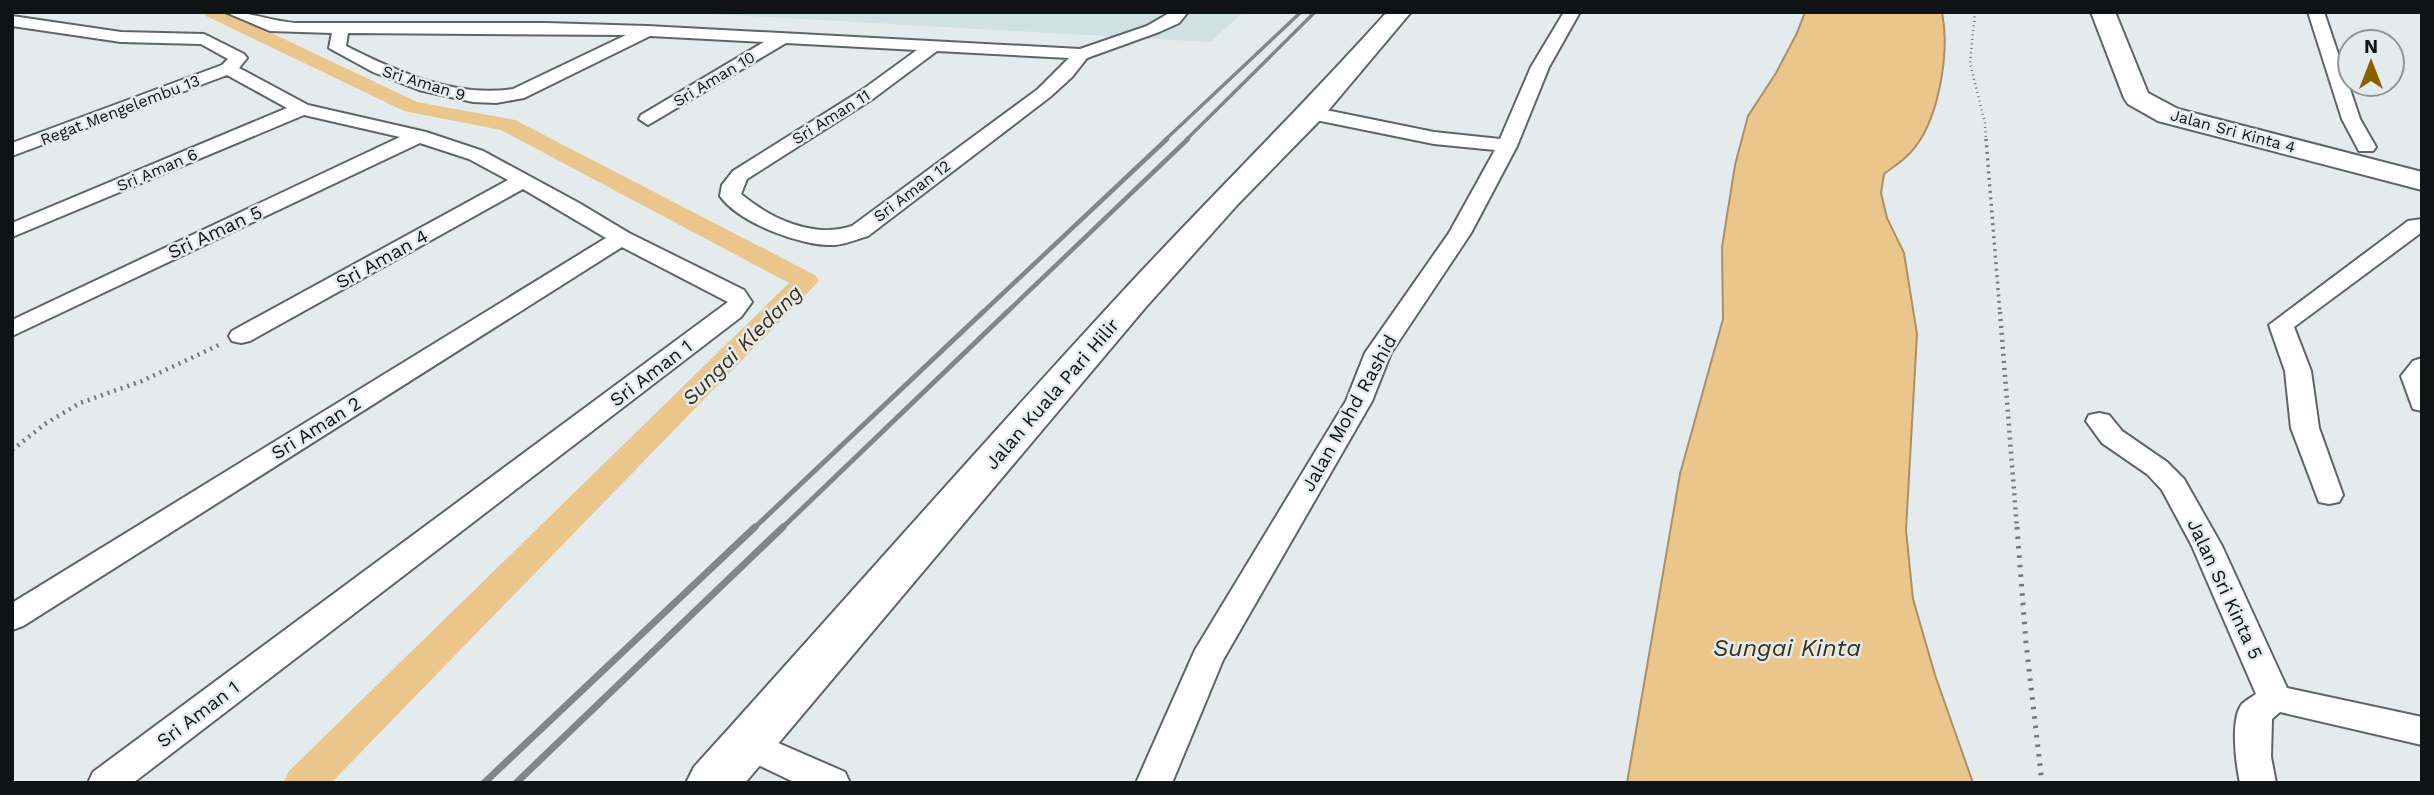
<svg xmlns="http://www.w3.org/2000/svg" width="2434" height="795" viewBox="0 0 2434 795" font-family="'Work Sans',sans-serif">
  <rect width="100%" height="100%" fill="#e3ebed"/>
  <path fill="#d0e1e4" d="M678 12H1244L1210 42Z"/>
  <path fill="#ebc68c" stroke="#a99068" stroke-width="2" d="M1805 12H1942C1950 52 1939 123 1910 153 1903 161 1893 167 1884 174L1881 193 1887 218 1904 253 1917 334 1906 530 1913 599 1935 675 1973 783H1627L1680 474 1723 319 1722 247 1735 165 1748 116 1776 73 1797 33Z"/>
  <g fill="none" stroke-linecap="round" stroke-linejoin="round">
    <path fill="#ebc68c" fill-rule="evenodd" d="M203 12H227L417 102 515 120 815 275 819 281 331 783H283L289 771 789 283 501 130 404 111 206 16Z"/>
    <g stroke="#5f6567" stroke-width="4">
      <path id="street" d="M225 12C251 12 270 21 295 23H546L647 26 1080 49 1147 26 1171 12H1188L1179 23 1159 32 1087 58 1072 77 1050 97 868 236C857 239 847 244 835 245 803 247 739 223 720 196L722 185 733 171 862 90 917 50 786 43 648 125 639 119 641 115 764 42 650 36 524 98 496 103 473 102 419 90 373 72 329 48 332 33 270 31ZM348 33 626 35 513 89C454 98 398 72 346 46ZM937 51 1069 58 1038 89 852 226C814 239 771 219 741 194L747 179 874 98Z
        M1564 12H1580L1549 67 1517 146 1471 233 1391 353 1372 401 1223 660 1172 783H1136L1195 650 1346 401 1365 353 1449 233 1495 150 1434 144 1311 119 1302 113 1311 107 1434 132 1500 139 1531 67Z
        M2308 12H2324L2360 119 2376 147 2373 151H2359L2342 119Z
        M12 16 121 32 204 34 244 54 247 58 239 68 308 105 426 132 483 151 579 203 629 233 744 290 752 302 741 317 133 783H88L93 772 728 302 622 247 23 626 12 630V603L606 238 523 189 250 341 241 343 232 341 229 336 232 331 508 180 469 159 420 143 12 336V320L400 137 304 115 12 237V223L287 108 227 75 12 156V143L222 65 228 59 201 44 121 42 12 26Z
        M2422 219V232L2294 327 2311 371 2319 428 2343 495 2339 502 2329 504 2319 502 2291 428 2285 371 2269 325 2408 221Z
        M2422 358V411L2413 409 2401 376 2413 361Z
        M2099 413 2109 415 2122 431 2167 462 2184 479 2222 546 2287 688 2422 717V745L2280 712 2272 719 2271 757 2276 783H2240C2236 764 2230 719 2242 704 2246 700 2252 697 2256 694L2192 546 2162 490 2147 474 2102 443 2086 421 2089 415Z
        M746 729 845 772 850 783H796L733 753 728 743 733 733Z"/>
    </g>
    <g stroke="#5f6567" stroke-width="4">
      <path id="secondary" d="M1387 12H1411L1321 119 1238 204 1145 308 745 783H686L694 767C837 609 977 449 1122 292 1209 198 1301 108 1387 12Z
        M2091 12H2115L2148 93 2178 109 2422 172V190L2158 121 2128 104 2124 98Z"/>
    </g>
    <path stroke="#73797a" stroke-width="2.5" stroke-dasharray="1 3.5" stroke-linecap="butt" d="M1975 12 1970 63 1985 123 1986 140"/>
    <path stroke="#73797a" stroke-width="3.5" stroke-dasharray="2 4.5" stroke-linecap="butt" d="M1986 139 2000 314"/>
    <path stroke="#73797a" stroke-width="4.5" stroke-dasharray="2 5" stroke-linecap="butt" d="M2000 312 2017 529
      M12 450 45 424 80 403 142 381 221 344"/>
    <path stroke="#73797a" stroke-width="5" stroke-dasharray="2.5 7" stroke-linecap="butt" d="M2017 527 2026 643 2042 783"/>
    <use href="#street" fill="#fff" fill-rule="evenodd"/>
    <use href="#secondary" fill="#fff" fill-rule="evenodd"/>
    <path stroke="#818788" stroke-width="3.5" d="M1165 140 1301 12
      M1186 140 1315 12"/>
    <path stroke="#818788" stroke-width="4.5" d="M981 314 1167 139
      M1005 314 1188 139"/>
    <path stroke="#818788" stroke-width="5" d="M753 529 983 312
      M781 529 1007 312"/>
    <path stroke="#818788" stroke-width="7" d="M484 783 755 527
      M516 783 783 527"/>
  </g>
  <g text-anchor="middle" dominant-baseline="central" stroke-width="5" stroke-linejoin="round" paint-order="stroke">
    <g font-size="16" fill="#101313" stroke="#e3ebed">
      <text transform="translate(714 79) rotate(-31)">Sri Aman 10</text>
      <text transform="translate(424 83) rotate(17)">Sri Aman 9</text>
      <text transform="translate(120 110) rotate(-21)">Regat Mengelembu 13</text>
      <text transform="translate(831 117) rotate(-32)">Sri Aman 11</text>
      <text transform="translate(2233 131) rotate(15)">Jalan Sri Kinta 4</text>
      <text transform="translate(157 170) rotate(-23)">Sri Aman 6</text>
      <text transform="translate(912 191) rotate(-37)">Sri Aman 12</text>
    </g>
    <g font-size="19" fill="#101313" stroke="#e3ebed">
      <text transform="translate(215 232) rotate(-25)">Sri Aman 5</text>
      <text transform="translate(382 259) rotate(-29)">Sri Aman 4</text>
      <text transform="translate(651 373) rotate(-37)">Sri Aman 1</text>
      <text transform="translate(1052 394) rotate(-49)">Jalan Kuala Pari Hilir</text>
      <text transform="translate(1349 413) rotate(-61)">Jalan Mohd Rashid</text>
      <text transform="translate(316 428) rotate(-32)">Sri Aman 2</text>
      <text transform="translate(2225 589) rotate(65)">Jalan Sri Kinta 5</text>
      <text transform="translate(198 714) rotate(-37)">Sri Aman 1</text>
    </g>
    <g font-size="21" font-style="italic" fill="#3e2f14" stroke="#e3ebed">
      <text transform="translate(742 345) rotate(-45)">Sungai Kledang</text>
    </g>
    <g font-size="24" font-style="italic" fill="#3e2f14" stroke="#e3ebed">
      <text x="1787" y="648">Sungai Kinta</text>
    </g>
  </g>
  <rect width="2434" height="795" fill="none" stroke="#101313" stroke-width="28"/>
  <g transform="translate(2371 63)"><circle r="33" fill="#e3ebed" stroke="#8f9596" stroke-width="2"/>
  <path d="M0-5L12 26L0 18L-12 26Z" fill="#8a6000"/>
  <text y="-10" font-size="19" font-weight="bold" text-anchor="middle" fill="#101313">N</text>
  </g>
</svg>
